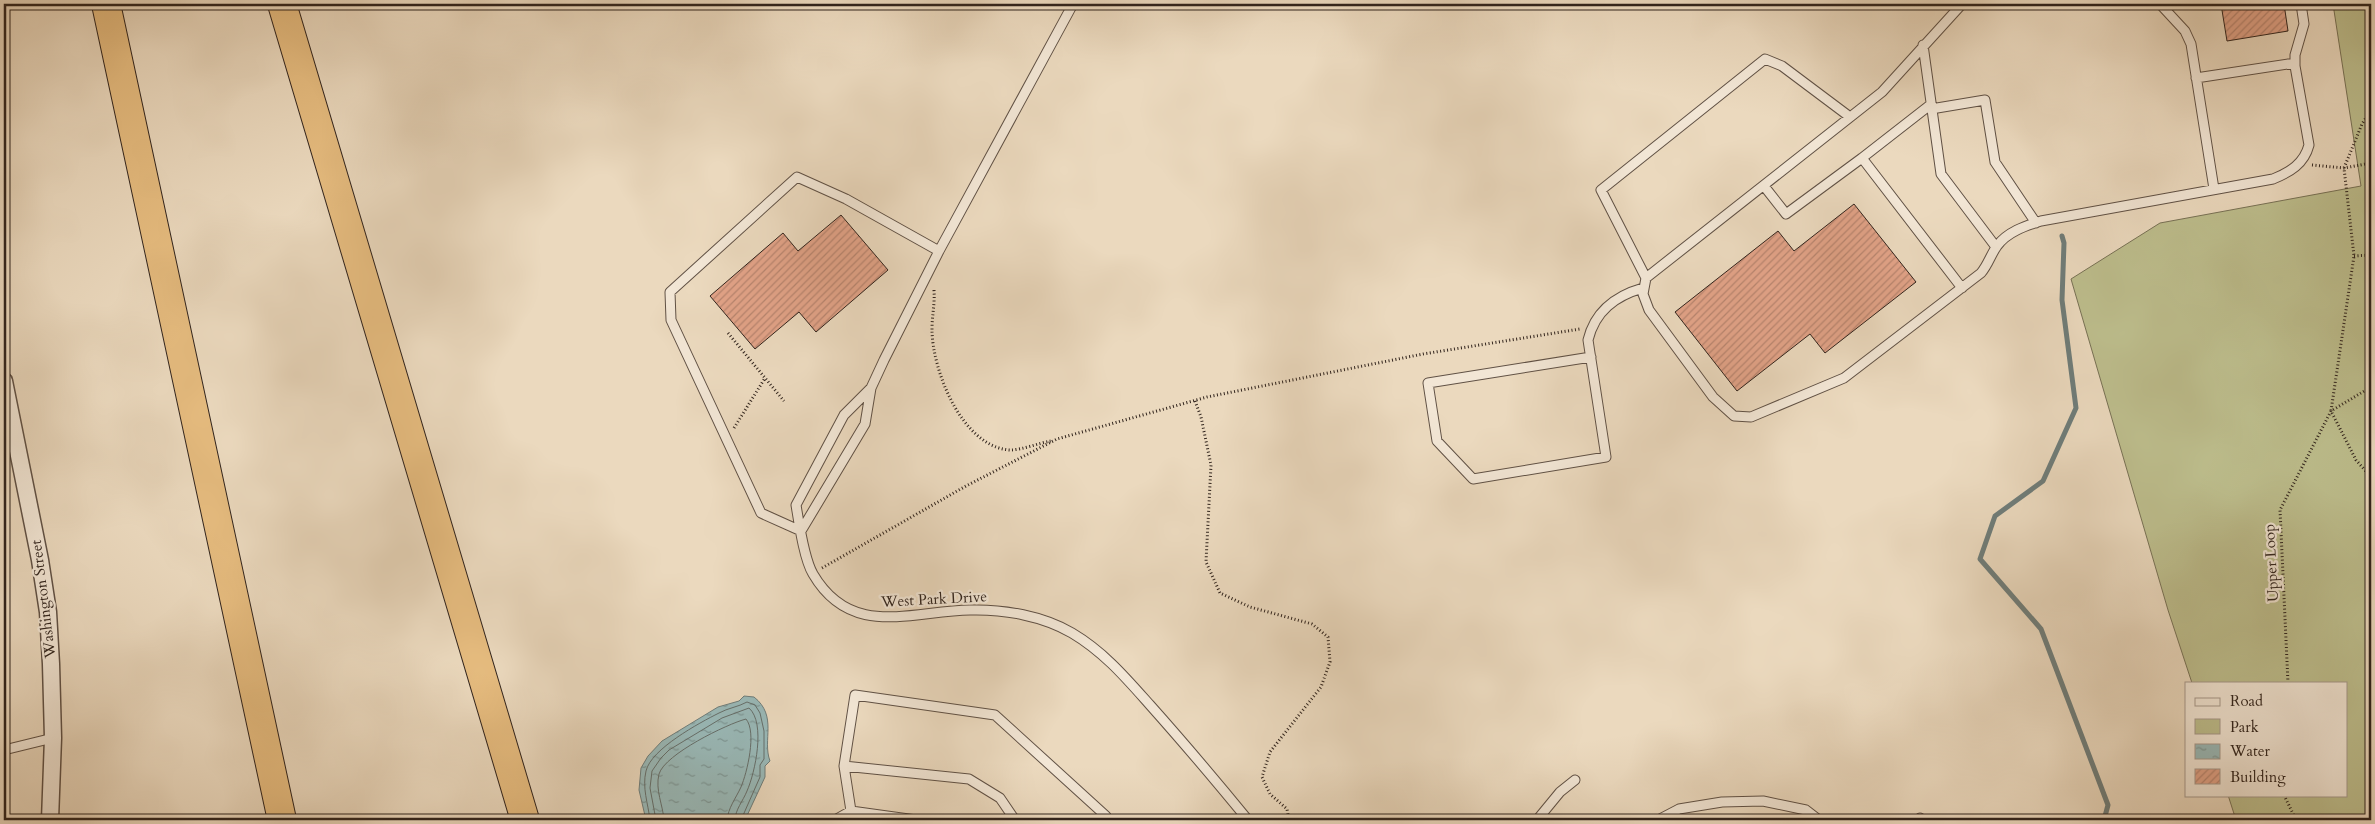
<svg xmlns="http://www.w3.org/2000/svg" width="2375" height="824" viewBox="0 0 2375 824" font-family="Cardo,serif">
  <defs>
    <pattern id="water-ripples" width="26" height="14" patternUnits="userSpaceOnUse" patternTransform="scale(1.25)"><rect width="26" height="14" fill="#99b9b8"/><path d="M2 4q2-2 4 0t4 0M15 11q2-2 4 0t4 0" fill="none" stroke="#7d9695"/></pattern>
    <pattern id="building-hatch" width="6" height="6" patternUnits="userSpaceOnUse" patternTransform="scale(1.25)"><rect width="6" height="6" fill="#e2a388"/><path d="M-1 1l2-2M0 6l6-6M5 7l2-2" fill="none" stroke="#b8856f"/></pattern>
  </defs>
  <rect width="100%" height="100%" fill="#ebd9be"/>
  <filter id="stains"><feTurbulence type="fractalNoise" baseFrequency=".004" numOctaves="4"/><feColorMatrix values="0 0 0 0 .2 0 0 0 0 .09 0 0 0 0 .02 0 0 0 .5 -.17"/></filter>
  <radialGradient id="worn" r=".72"><stop offset=".6" stop-color="#630" stop-opacity="0"/><stop offset="1" stop-color="#630" stop-opacity=".3"/></radialGradient>
  <path fill="#bdbe8d" stroke="#777155" d="M2333 4H2371V820H2236L2228 795H2346V683H2192L2168 610 2071 279 2160 223 2361 186Z"/>
  <path fill="url(#water-ripples)" stroke="#6f7d7a" d="M744 696 754 697C778 716 762 740 770 761L765 766V777L745 820H646L639 790 641 768 648 756 662 741 718 707 739 701Z"/>
  <g fill="none" stroke-linecap="round" stroke-linejoin="round">
    <path stroke="#656e6a" stroke-width="1" d="M650 820C648 803 642 788 646 771 651 749 699 723 719 713 728 708 738 707 747 702L755 705 760 713 764 731V759L760 765V777L741 820
      M656 820 650 788 652 771 661 758 669 750 722 718 749 708C766 723 755 773 747 791 743 801 735 810 735 820
      M664 820C663 805 655 790 659 774 665 754 727 724 746 719 757 732 747 773 741 787 736 798 728 808 727 820"/>
    <path stroke="#6f7d7a" stroke-width="5" d="M2062 236 2064 243 2062 300 2076 408 2043 481 1995 516 1980 559 2041 629 2108 805 2104 820"/>
  </g>
  <path fill="url(#building-hatch)" stroke="#31241d" d="M2221 4H2284L2288 31 2227 41Z
    M1854 204 1916 282 1825 353 1810 334 1737 391 1675 312 1778 231 1794 251Z
    M841 215 888 270 816 332 799 312 755 349 710 296 783 233 798 251Z"/>
  <g fill="none" stroke-linecap="round" stroke-linejoin="round">
    <g stroke="#605145" stroke-width="11">
      <path id="service" d="M1962 4 1882 92 1646 278 1643 294 1649 310 1713 397 1734 416 1751 417 1844 378 1981 273C1988 265 1991 254 1997 246 2007 232 2025 226 2041 221L2273 179C2290 172 2304 164 2309 145L2295 66V55L2304 24 2301 4
        M2160 4 2185 31 2191 44 2214 189
        M1923 45 1941 174 1996 247
        M2196 78 2295 63
        M1931 109 1985 100 1995 162 2036 223
        M1862 158 1930 105
        M1764 186 1786 214 1862 158 1962 288
        M1646 278 1601 190 1765 59 1782 66 1850 117
        M1591 357 1428 383 1437 441 1473 479 1606 457 1588 340C1595 311 1615 296 1643 288
        M871 388 844 415 796 505C799 523 804 559 813 574 851 639 911 611 970 610 1004 609 1043 616 1072 633 1104 652 1126 678 1150 705 1183 742 1216 781 1248 820
        M801 531 761 513 671 320 670 292 797 177 846 199 939 251
        M801 531 865 424 871 388 884 360 939 251 1073 4
        M4 750 53 738
        M844 766 855 695 995 715 1106 816 1107 820
        M851 811 916 820
        M1920 818 1921 820
        M835 820 851 811 844 766 969 779 1000 798 1015 820
        M1537 820 1560 792 1575 780
        M1658 820 1679 809 1722 802 1763 801 1806 810 1819 820"/>
    </g>
    <g stroke="#605145" stroke-width="19">
      <path id="minor" d="M4 381 40 560 48 612 51 664 53 738 50 820"/>
    </g>
    <g stroke="#31241d" stroke-width="30">
      <path id="motorway" d="M106 4 282 820
        M282 4 525 820"/>
    </g>
    <path stroke="#31241d" stroke-width="3" stroke-dasharray="1 2.5" stroke-linecap="butt" d="M2371 110 2362 124 2344 168 2354 256 2331 411 2356 460 2371 477
      M2312 165 2344 168 2371 163
      M2354 256 2371 255
      M934 290C935 304 932 315 932 329 932 370 962 447 1010 450 1022 450 1039 443 1051 441
      M728 333 784 401
      M1195 401 1201 417 1211 465 1206 562 1220 593 1250 607 1312 624 1328 637 1330 662 1321 687 1270 752 1262 777 1270 794 1287 809 1289 820
      M734 428 765 378
      M822 568 966 486 1057 439 1207 397 1423 354 1580 329
      M2288 683 2280 510 2331 411 2371 387
      M2284 795 2296 820"/>
    <use href="#service" stroke="#f2e6d5" stroke-width="9"/>
    <use href="#minor" stroke="#f2e6d5" stroke-width="16"/>
    <use href="#motorway" stroke="#e6bc7f" stroke-width="28"/>
  </g>
  <g text-anchor="middle" dominant-baseline="central" stroke-width="4.5" stroke-linejoin="round" paint-order="stroke">
    <g font-size="15" fill="#31241d" stroke="#f2e6d5">
      <text transform="translate(2271 563) rotate(-93)">Upper Loop</text>
      <text transform="translate(43 599) rotate(-97)">Washington Street</text>
      <text transform="translate(934 599) rotate(-3)">West Park Drive</text>
    </g>
  </g>
  <rect width="2375" height="824" fill="none" stroke="#ebd9be" stroke-width="20"/>
  <rect x="5" y="5" width="2365" height="814" fill="none" stroke="#31241d" stroke-width="2.5"/>
  <rect x="10" y="10" width="2355" height="804" fill="none" stroke="#31241d"/>
  <rect x="2185" y="682" width="162" height="115" fill="#f2e6d5" stroke="#a5988b"/>
  <rect x="2195" y="698" width="25" height="8" fill="#f2e6d5" stroke="#a5988b"/>
  <text x="2230" y="706" font-size="15" fill="#31241d">Road</text>
  <rect x="2195" y="719" width="25" height="15" fill="#bdbe8d" stroke="#a5988b"/>
  <text x="2230" y="732" font-size="15" fill="#31241d">Park</text>
  <rect x="2195" y="744" width="25" height="15" fill="url(#water-ripples)" stroke="#a5988b"/>
  <text x="2230" y="756" font-size="15" fill="#31241d">Water</text>
  <rect x="2195" y="769" width="25" height="15" fill="url(#building-hatch)" stroke="#a5988b"/>
  <text x="2230" y="782" font-size="15" fill="#31241d">Building</text>
  <rect width="100%" height="100%" filter="url(#stains)"/>
  <rect width="100%" height="100%" fill="url(#worn)"/>
</svg>
